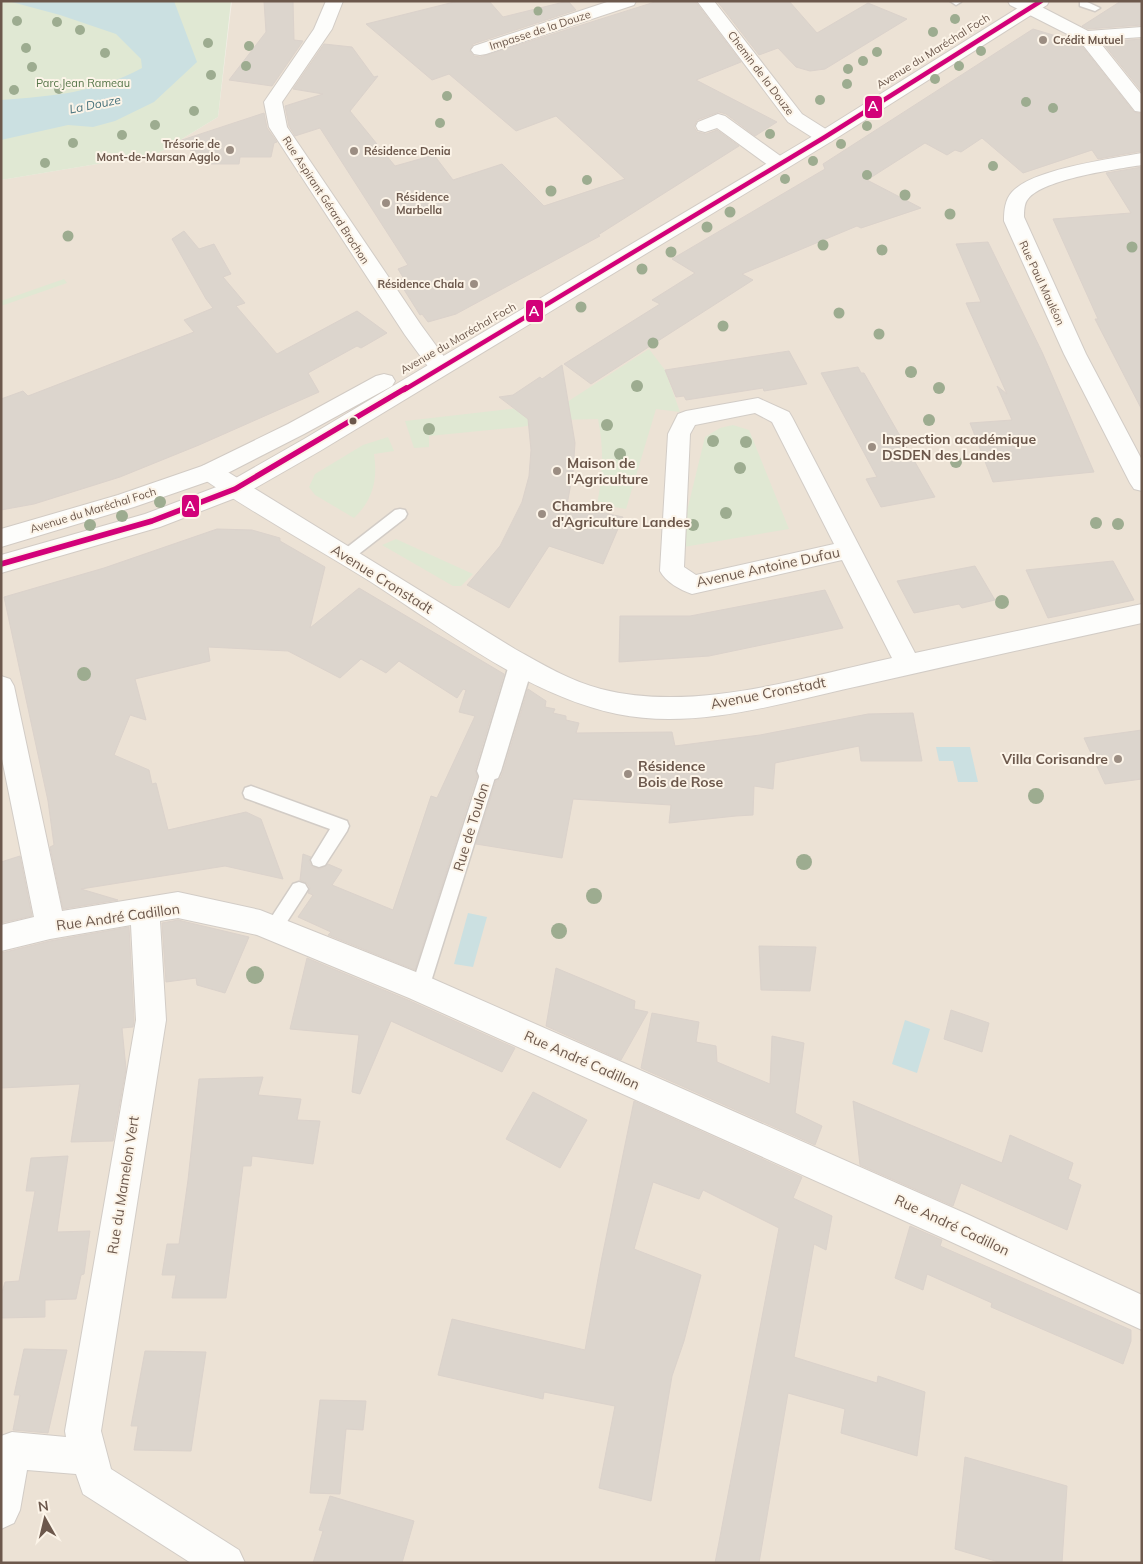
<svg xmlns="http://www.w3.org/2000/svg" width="1143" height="1564" viewBox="0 0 1143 1564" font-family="Mulish,sans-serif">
  <rect width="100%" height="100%" fill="#f3efe7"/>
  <path fill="#ece2d5" d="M232 1H1142V1563H1V180L157 154 218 117Z"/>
  <path fill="#e0e8d3" d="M1 1H231L218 117 157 154 1 180Z
    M64 279 67 283 1 306V301Z
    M649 349 665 370 680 412 656 409 626 509 597 504C603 475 604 448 598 419L559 420 521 427 429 436V447L414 448 405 421 536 406 550 413Z
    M733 425 749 430 789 529 678 548 705 437 720 428Z
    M388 437 394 451 374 454C378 479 373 500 354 518L315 495 309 487 315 474 363 445Z
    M396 539 473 574 461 586H453L382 545Z"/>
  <path fill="#cbe0e1" d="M8 1H174L197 62 154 102 115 121 93 127 68 125 1 140V100C53 96 95 93 142 68L141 59 116 34 60 15Z
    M936 747H970L978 782H958L953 761H939Z
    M468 913 487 917 473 967 454 964Z
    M905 1020 930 1029 917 1073 892 1064Z"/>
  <path fill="#dcd5cd" stroke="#dbd2cb" d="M264 1H293L294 40 303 41 272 86 229 80 266 32Z
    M458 1H489L503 17 568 1 576 10 473 44 470 51 474 56 480 57 658 1H695L741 62 696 80 777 122 755 136 726 114 719 112 697 120 694 127 697 132 706 134 717 130 739 146 598 235 600 236 456 314 428 322 422 314 420 315 398 280 404 279 398 269 408 265 320 128 295 136 289 126 285 106 323 94 293 89 324 44 352 47 374 77 378 76 350 111 395 166 434 155 453 180 502 164 544 206 625 179 556 116 516 131 449 74 432 80 366 24Z
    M717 1H789L817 33 868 3 907 19 825 69 810 71 796 67 778 48 759 55Z
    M1121 1H1142V25L1088 29 1082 26Z
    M1033 29 1063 38 1067 36 1078 41 1134 112 1142 114V151L1098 159 1092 150 1023 173 982 138 961 152 955 150 947 155 925 143 867 180 921 208 861 228 857 226 742 274 753 280 591 384 564 364 660 304 652 300 695 273 672 259 825 169 823 164Z
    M1142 39V92L1102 42Z
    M264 113 267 128 277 142 274 143 271 157H240L239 164H208L179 141Z
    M1142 167V410L1095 319H1098L1053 219 1131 213 1106 173Z
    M184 231 199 249 214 244 231 274 223 277 245 303 236 306 277 354 357 311 387 333 361 348 357 346 308 373 319 392 199 445 120 477 34 504 1 510V399L23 391 28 396 194 332 184 320 213 308 206 299 172 239Z
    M988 242 1042 352 1094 472 993 482 970 423 1012 420 997 386 1007 394 966 303 981 302 956 244Z
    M789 351 807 384 764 391 763 388 686 400 684 396 676 397 665 370Z
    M562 365 575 443 573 472 567 505 623 517 603 564 549 546 509 608 467 585 500 546 522 502 529 476 531 450 528 419 499 397 513 395 540 377 542 379Z
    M858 367 861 373H864L935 497 881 507 866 479 877 477 821 373Z
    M217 529 252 530 280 538V541L325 567 310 628 359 588 504 674 475 770 477 776 415 970 328 935 331 932 298 917 313 895 308 893 310 888 307 883 300 880 303 854 311 857 309 861 312 867 320 869 328 864 342 870 332 885 393 910 431 796 437 798 475 716 459 712 466 690 463 689 457 698 399 661 386 673 361 659 340 678 288 651 208 647 210 661 135 679 146 720 130 715 114 755 149 770 152 784 156 783 168 830 246 812 261 819 283 879 225 866 81 889 118 900 63 909 50 847 54 845 48 801 4 597 104 568Z
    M1113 561 1134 600 1048 618 1026 570Z
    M975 566 995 600 962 608 959 604 914 613 897 581Z
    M825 590 843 628 709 656 619 662 620 616H690Z
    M528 689 546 701 545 707 555 709 553 713 566 716V720L579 723 576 733 672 732 675 746 760 735 868 714 913 713 922 761H861L859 746 775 763 773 789 754 786 753 815 736 816 669 823 671 805 573 799 562 858 476 844 496 781 500 779 503 772Z
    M1142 730V779L1105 784 1084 738Z
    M20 856 32 916 1 923V862Z
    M178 920 249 937 225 993 197 985 196 978 166 982 162 923Z
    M129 927 134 1020 133 1027 122 1028 126 1069 113 1141 71 1142 80 1084 1 1088V953L50 941Z
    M759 946 816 947 810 991 761 990Z
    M307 958 408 1000 515 1048 502 1072 391 1021 360 1094 352 1092 359 1035 290 1029Z
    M556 968 635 1001 634 1009 648 1012 621 1060 546 1026Z
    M951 1010 989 1023 982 1052 944 1039Z
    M652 1013 699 1022 696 1042 716 1046 717 1062 770 1084 772 1036 804 1043 795 1113 822 1126 815 1145 641 1068Z
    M263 1077 258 1095 301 1099 297 1120 320 1121 313 1164 252 1156 251 1166H243L226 1298H172L176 1275H162L167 1244H179L188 1180 199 1079Z
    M533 1092 587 1120 560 1168 506 1139Z
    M634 1101 802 1177 793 1198 832 1216 826 1250 814 1244 794 1357 877 1383 878 1376 925 1392 917 1456 841 1433 845 1409 788 1393 759 1563H715L779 1228 703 1190 699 1199 653 1182 634 1249 701 1275 684 1341 672 1376 651 1501 599 1488 615 1406 544 1392 543 1399 438 1375 452 1319 585 1350 601 1262Z
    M853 1101 1002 1163 1010 1135 1073 1163 1068 1179 1081 1185 1067 1230 961 1183 953 1206 860 1165Z
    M68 1156 57 1232 90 1231 84 1274 81 1275 76 1299 45 1300V1317L1 1318V1296L5 1282 19 1281 35 1191H26L31 1158Z
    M910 1226 942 1240 940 1246 1131 1330V1341L1123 1364 991 1307 992 1303 927 1274 923 1290 895 1278Z
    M24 1349 67 1350 48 1433 13 1430 20 1395H14Z
    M145 1351 206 1352 191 1451 134 1450 138 1426H131Z
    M320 1400 366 1401 363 1430 346 1429 340 1494 310 1493Z
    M965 1457 1067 1486 1062 1563H1002L955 1549Z
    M330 1496 414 1521 402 1563H313L323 1531 319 1530Z"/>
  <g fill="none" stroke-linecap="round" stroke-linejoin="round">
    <g stroke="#d2ccc6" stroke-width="3">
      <path id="service" d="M950 1H961V2L956 5Z
        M1085 1 1100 8 1095 11 1080 6V2Z
        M400 509 405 510 407 514 405 518 351 560 346 561 341 560 339 556 341 552 395 510Z
        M489 764 495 766 497 771 429 988 426 994 420 996 414 994 411 988 481 771 483 766Z
        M251 786 347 821 349 826 347 831 325 865 319 867 313 865 311 860 330 829 245 798 243 793 245 788Z
        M299 882 305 884 308 889 305 894 279 934 273 937 267 934 264 929 267 924 293 884Z"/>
    </g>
    <g stroke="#d2ccc6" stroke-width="3">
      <path id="pedestrian" d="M521 656 529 659 533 665 501 771 498 778 489 781 480 778 477 771 509 665 513 659Z"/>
    </g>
    <g stroke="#d2ccc6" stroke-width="2">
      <path id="minor" d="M326 1H343L332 29 282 102 287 127 421 325 448 362 451 367 448 372 440 374 432 372 405 335 269 127 264 102 314 29Z
        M610 1H636L634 5 486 54 480 55 474 54 471 50 474 46Z
        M697 1H714L802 114 832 133 834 137 832 141 825 143 818 141 788 122Z
        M1008 1H1030L1088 31 1142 27V37L1098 40 1142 95V112L1135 111 1079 40 1010 5Z
        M718 114 725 116 786 160 789 164 786 168 779 170 772 168 717 128 705 132 698 130 696 126 698 122Z
        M1142 153V165C1117 169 1043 179 1028 199 1024 203 1024 212 1024 217L1086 354 1142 460V491L1134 489 1130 483 1064 354 1004 221C1004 210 1005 200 1012 192 1032 169 1111 159 1142 153Z
        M758 398 789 412 792 417 915 653 1142 604V623C1051 643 959 663 868 684 788 701 699 731 617 714 527 695 447 631 371 582 315 547 256 515 202 478L198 472 202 466 210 464 218 466 515 649C542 664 570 681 601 689 694 713 800 678 892 658L842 560 692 594C680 590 666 582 660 571L668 434 678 414 686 411ZM755 413 772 422 834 544 696 575 684 567 690 434 695 425Z
        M1 676 10 679 14 686 62 911 178 892 260 910 431 978 969 1215 1142 1295V1330L945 1239 409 998 257 935 178 918 160 921 166 1020 101 1431 111 1469 239 1550 245 1563H191L83 1494 76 1474 27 1470 20 1510 14 1523 1 1529V1436L12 1432 66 1437 65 1431 136 1020 131 925 50 939 1 951V925L34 917 1 754Z"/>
    </g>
    <g stroke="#d2cbc4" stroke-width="2">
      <path id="secondary" d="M1029 1H1049L1047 5 832 141 320 451 243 495 160 527 1 573V555L145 514 227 483 304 439 818 133Z
        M384 374 392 376 395 381 392 386 304 434 218 478 134 507 1 547V529L118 495 202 466 288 424 376 376Z"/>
    </g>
    <use href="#service" fill="#fdfdfb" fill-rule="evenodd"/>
    <use href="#pedestrian" fill="#fdfdfb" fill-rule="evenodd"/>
    <use href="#minor" fill="#fdfdfb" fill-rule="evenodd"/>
    <use href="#secondary" fill="#fdfdfb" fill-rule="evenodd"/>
    <g stroke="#fcf4e8" stroke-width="7">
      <path id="bus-1-far1" d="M404 390 825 137 1041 1"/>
    </g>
    <g stroke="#fcf4e8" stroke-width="9">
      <path id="bus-1" d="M1 564 152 521 235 489 406 388"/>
    </g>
    <use href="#bus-1-far1" stroke="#d20179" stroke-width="4.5"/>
    <use href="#bus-1" stroke="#d20179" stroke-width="5.5"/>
  </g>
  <g fill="#9dac90">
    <circle cx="538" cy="11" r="4.5"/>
    <circle cx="955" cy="19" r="5"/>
    <circle cx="17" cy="21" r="5"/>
    <circle cx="57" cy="22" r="5"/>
    <circle cx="80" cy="30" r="5"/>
    <circle cx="933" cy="32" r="5"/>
    <circle cx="208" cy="43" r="5"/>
    <circle cx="249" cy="46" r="5"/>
    <circle cx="26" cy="48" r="5"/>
    <circle cx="981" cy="51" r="5"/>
    <circle cx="877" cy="52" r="5"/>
    <circle cx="105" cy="53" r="5"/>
    <circle cx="863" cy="61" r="5"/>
    <circle cx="246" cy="66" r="5"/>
    <circle cx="959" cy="66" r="5"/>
    <circle cx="32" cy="67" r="5"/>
    <circle cx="848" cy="69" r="5"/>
    <circle cx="211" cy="75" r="5"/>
    <circle cx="935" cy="79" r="5"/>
    <circle cx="847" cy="84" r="5"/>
    <circle cx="59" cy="89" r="5"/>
    <circle cx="14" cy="90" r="5"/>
    <circle cx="447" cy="96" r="5"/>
    <circle cx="820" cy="100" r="5"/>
    <circle cx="1026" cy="102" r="5"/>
    <circle cx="1053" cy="108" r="5"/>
    <circle cx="194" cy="111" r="5"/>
    <circle cx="440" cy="123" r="5"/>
    <circle cx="155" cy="125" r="5"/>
    <circle cx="867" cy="126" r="5"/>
    <circle cx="770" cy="134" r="5"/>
    <circle cx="122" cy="135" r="5"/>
    <circle cx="73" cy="143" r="5"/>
    <circle cx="841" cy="144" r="5"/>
    <circle cx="813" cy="161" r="5"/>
    <circle cx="45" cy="163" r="5"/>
    <circle cx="993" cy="166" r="5"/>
    <circle cx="867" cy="175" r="5"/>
    <circle cx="785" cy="179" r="5"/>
    <circle cx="587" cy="180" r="5"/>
    <circle cx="551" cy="191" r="5.5"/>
    <circle cx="905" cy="195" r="5.5"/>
    <circle cx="730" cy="212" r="5.5"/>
    <circle cx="950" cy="214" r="5.5"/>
    <circle cx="707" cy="227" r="5.5"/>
    <circle cx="68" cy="236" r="5.5"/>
    <circle cx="823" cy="245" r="5.5"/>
    <circle cx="1132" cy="247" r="5.5"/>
    <circle cx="882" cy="250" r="5.5"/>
    <circle cx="671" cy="252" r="5.5"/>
    <circle cx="642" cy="269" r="5.5"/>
    <circle cx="581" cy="307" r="5.5"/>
    <circle cx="839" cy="313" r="5.5"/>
    <circle cx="723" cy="326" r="5.5"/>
    <circle cx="879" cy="334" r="5.5"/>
    <circle cx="653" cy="343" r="5.5"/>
    <circle cx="911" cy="372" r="6"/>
    <circle cx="637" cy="386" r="6"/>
    <circle cx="939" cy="388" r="6"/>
    <circle cx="929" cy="420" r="6"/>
    <circle cx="607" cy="425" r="6"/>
    <circle cx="429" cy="429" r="6"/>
    <circle cx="713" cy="441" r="6"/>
    <circle cx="746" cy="442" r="6"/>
    <circle cx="620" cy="454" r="6"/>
    <circle cx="956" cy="462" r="6"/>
    <circle cx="740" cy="468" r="6"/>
    <circle cx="160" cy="502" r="6"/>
    <circle cx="726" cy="513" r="6"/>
    <circle cx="122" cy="516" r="6"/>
    <circle cx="1096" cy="523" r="6"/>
    <circle cx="1118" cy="524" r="6"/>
    <circle cx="90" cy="525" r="6"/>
    <circle cx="693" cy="525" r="6"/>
    <circle cx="1002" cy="602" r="7"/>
    <circle cx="84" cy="674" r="7"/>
    <circle cx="1036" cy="796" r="8"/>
    <circle cx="804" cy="862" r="8"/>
    <circle cx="594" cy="896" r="8"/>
    <circle cx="559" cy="931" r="8"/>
    <circle cx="255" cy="975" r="9"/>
  </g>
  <g fill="#9b8d82" stroke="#fcf4e8" stroke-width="2">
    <circle cx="1043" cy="40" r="5"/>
    <circle cx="230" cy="150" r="5"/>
    <circle cx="354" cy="151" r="5"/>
    <circle cx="386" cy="203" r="5"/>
    <circle cx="474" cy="284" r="5"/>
    <circle cx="872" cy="447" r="5"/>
    <circle cx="557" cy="471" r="5"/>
    <circle cx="542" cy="514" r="5"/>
    <circle cx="1118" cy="759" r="5"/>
    <circle cx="628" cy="774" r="5"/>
  </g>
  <circle fill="#6c584c" stroke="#fcf4e8" stroke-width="2" cx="353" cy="421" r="4.5"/>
  <g text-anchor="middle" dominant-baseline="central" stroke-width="4" stroke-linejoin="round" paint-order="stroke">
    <g font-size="11" fill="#6c584c" stroke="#fcf4e8">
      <text transform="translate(540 30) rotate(-18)">Impasse de la Douze</text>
      <text transform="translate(933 51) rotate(-32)">Avenue du Maréchal Foch</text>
      <text transform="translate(761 73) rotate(53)">Chemin de la Douze</text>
      <text transform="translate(326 200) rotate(57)">Rue Aspirant Gérard Brochon</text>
      <text transform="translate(1042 283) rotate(65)">Rue Paul Mauléon</text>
      <text transform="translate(458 338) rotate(-30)">Avenue du Maréchal Foch</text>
      <text transform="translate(93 510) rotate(-17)">Avenue du Maréchal Foch</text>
    </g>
    <g font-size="11" font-weight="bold" fill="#6c584c" stroke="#fcf4e8" text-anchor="start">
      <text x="1053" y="40">Crédit Mutuel</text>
      <text x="220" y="144" text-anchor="end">Trésorie de<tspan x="220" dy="13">Mont-de-Marsan Agglo</tspan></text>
      <text x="364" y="151">Résidence Denia</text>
      <text x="396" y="197">Résidence<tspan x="396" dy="13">Marbella</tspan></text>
      <text x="464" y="284" text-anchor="end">Résidence Chala</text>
    </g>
    <g font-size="11" fill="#567649" stroke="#fcf4e8">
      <text x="83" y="83">Parc Jean Rameau</text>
    </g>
    <g font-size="12" font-style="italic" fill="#4a747d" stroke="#fcf4e8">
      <text transform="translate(95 104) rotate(-11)">La Douze</text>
    </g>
    <g font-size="14" font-weight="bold" fill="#6c584c" stroke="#fcf4e8" text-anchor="start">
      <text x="882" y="439">Inspection académique<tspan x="882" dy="16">DSDEN des Landes</tspan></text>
      <text x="567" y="463">Maison de<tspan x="567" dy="16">l'Agriculture</tspan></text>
      <text x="552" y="506">Chambre<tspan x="552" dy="16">d'Agriculture Landes</tspan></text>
      <text x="1108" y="759" text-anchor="end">Villa Corisandre</text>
      <text x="638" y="766">Résidence<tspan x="638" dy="16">Bois de Rose</tspan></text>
    </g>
    <g font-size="14" fill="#6c584c" stroke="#fcf4e8">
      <text transform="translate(768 567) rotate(-12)">Avenue Antoine Dufau</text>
      <text transform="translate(382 579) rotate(32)">Avenue Cronstadt</text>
      <text transform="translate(768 693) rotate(-11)">Avenue Cronstadt</text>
      <text transform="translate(471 827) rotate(-73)">Rue de Toulon</text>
      <text transform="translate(118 917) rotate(-8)">Rue André Cadillon</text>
      <text transform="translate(582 1060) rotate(24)">Rue André Cadillon</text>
      <text transform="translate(123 1185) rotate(-81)">Rue du Mamelon Vert</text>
      <text transform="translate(952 1225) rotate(25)">Rue André Cadillon</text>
    </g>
  </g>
  <g stroke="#fcf4e8" stroke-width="2">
    <rect x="864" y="95" width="19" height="24" rx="5" fill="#d20179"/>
    <rect x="525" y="299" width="19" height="24" rx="5" fill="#d20179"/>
    <rect x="181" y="494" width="19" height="24" rx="5" fill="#d20179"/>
  </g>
  <g font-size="14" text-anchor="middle" font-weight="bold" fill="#fff">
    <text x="873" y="111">A</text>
    <text x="534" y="316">A</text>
    <text x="190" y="511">A</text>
  </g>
  <rect width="1143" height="1564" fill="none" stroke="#6c584c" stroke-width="5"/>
  <g transform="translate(45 1519) rotate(352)" stroke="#fcf4e8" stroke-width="4" paint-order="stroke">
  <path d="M0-4L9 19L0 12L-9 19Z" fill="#6c584c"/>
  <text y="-8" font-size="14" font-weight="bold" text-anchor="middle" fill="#6c584c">N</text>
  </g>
</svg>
